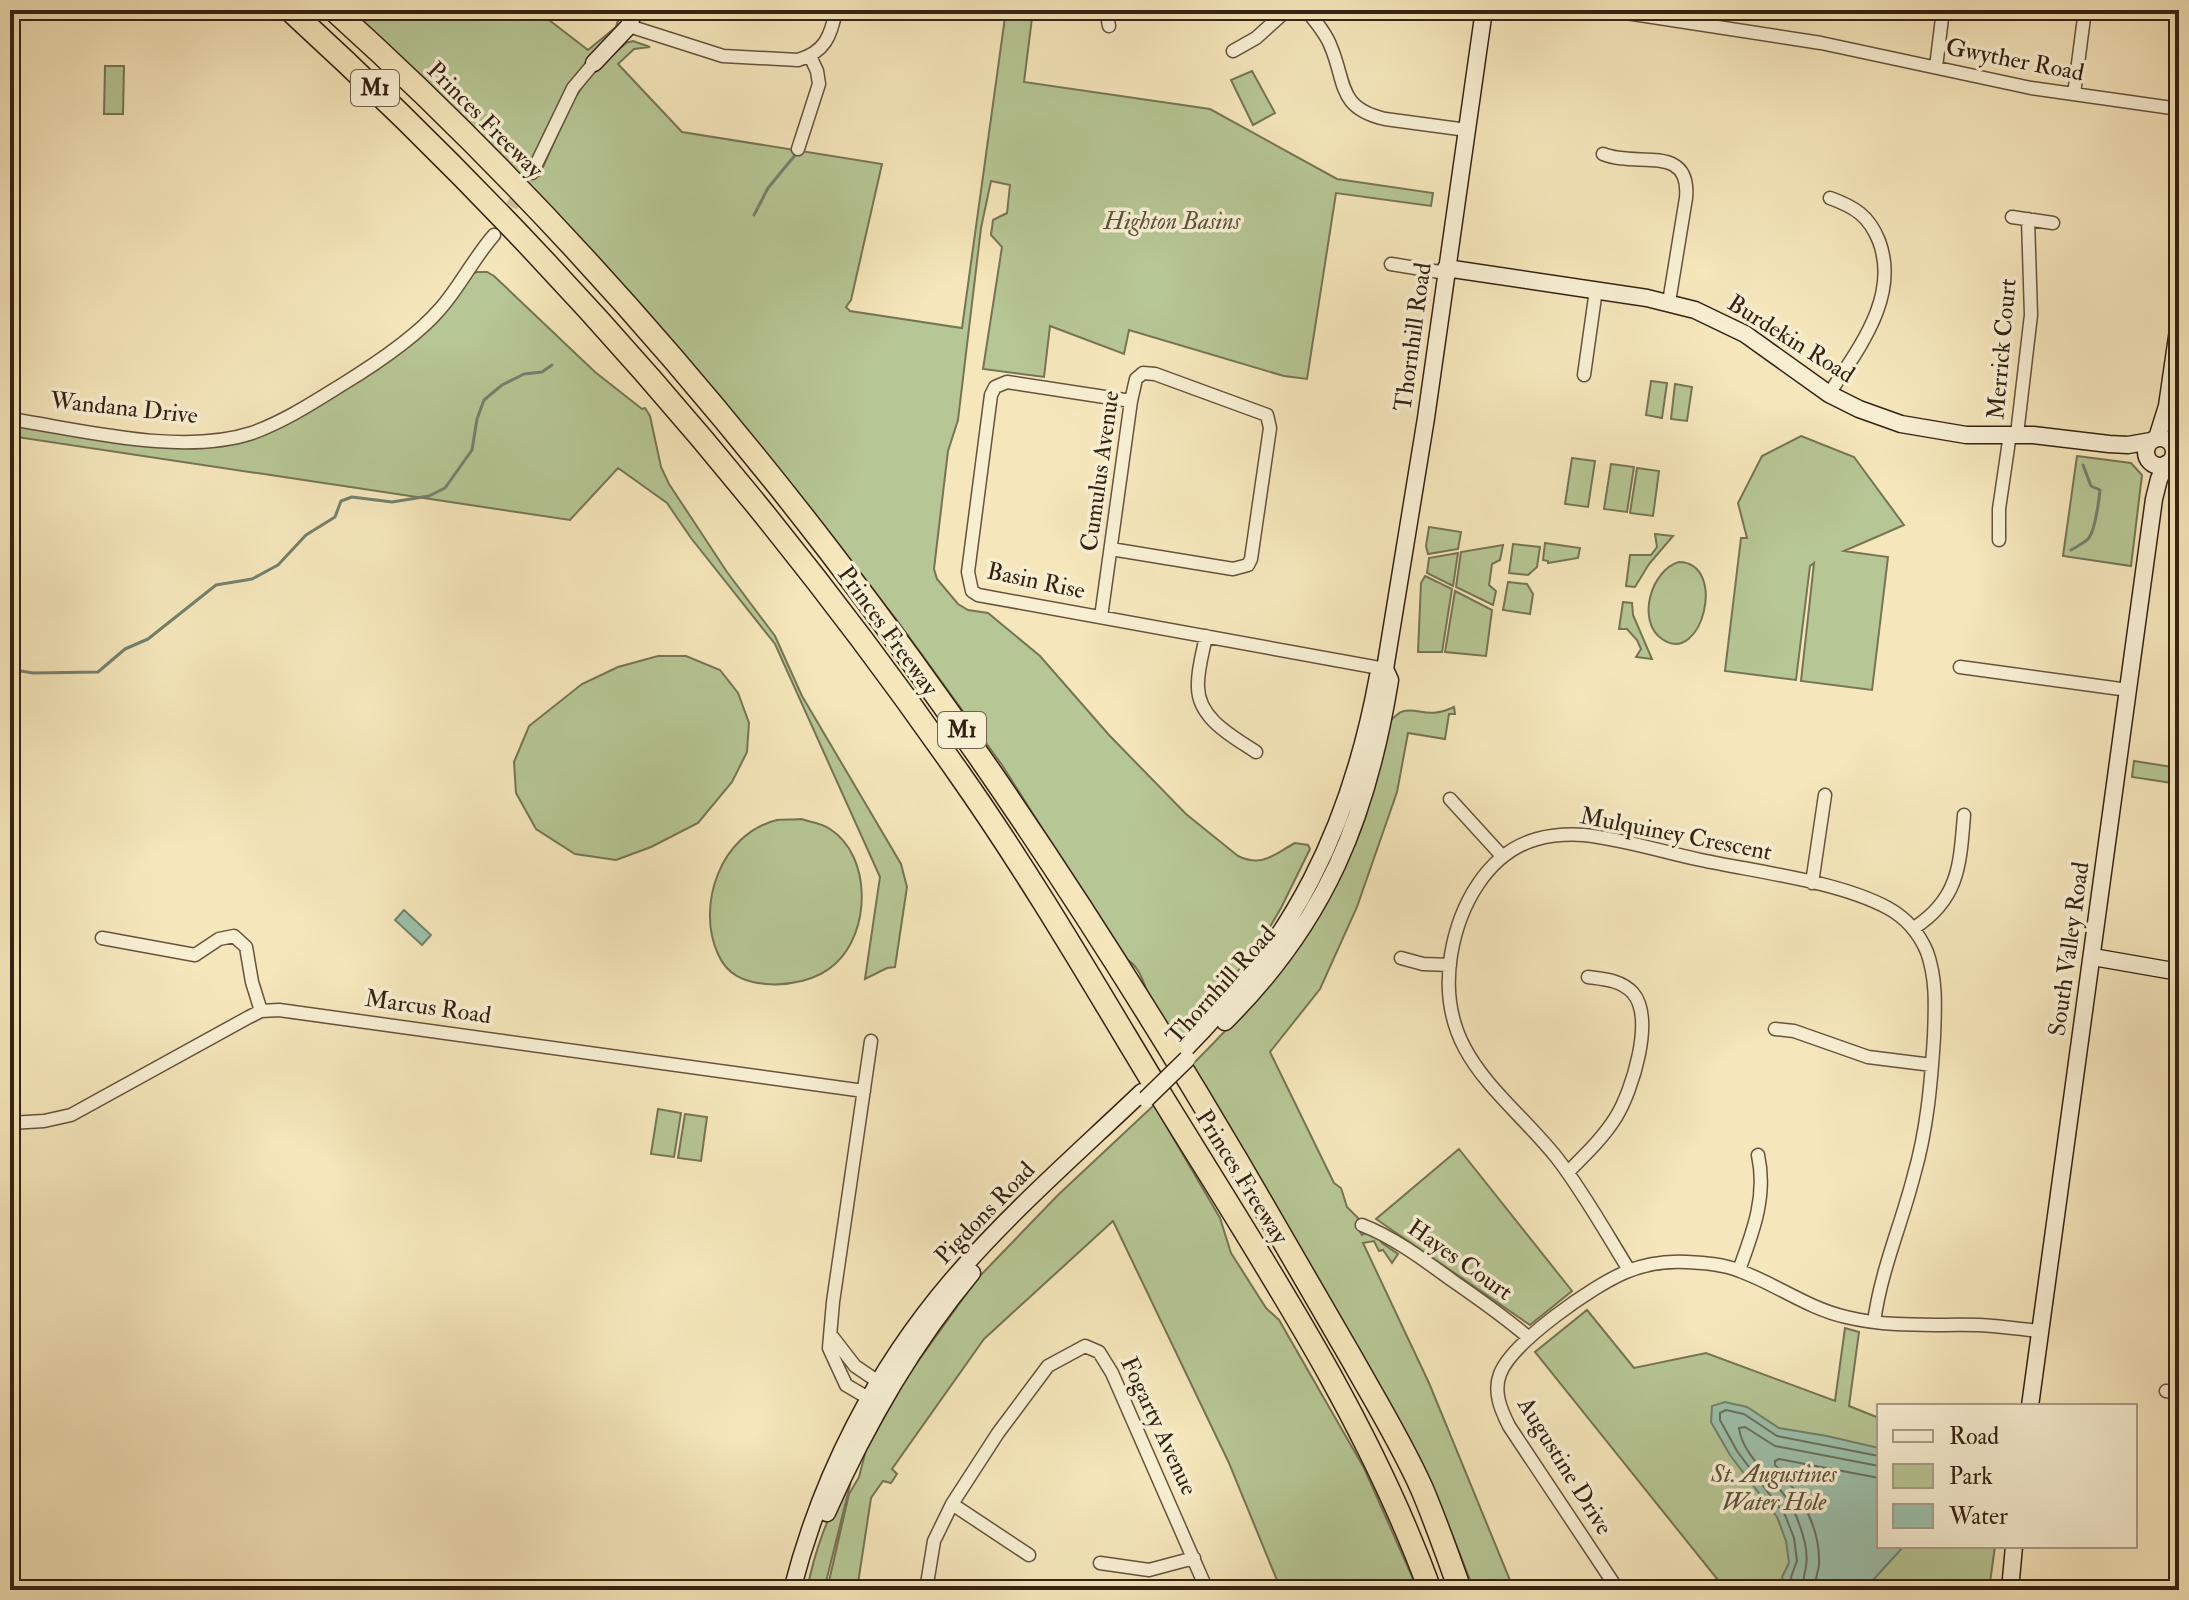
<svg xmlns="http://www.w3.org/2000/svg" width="2189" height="1600" viewBox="0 0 2189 1600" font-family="'IM FELL Double Pica',serif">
  <rect width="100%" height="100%" fill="#f5e6bb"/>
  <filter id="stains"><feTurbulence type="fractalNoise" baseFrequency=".0025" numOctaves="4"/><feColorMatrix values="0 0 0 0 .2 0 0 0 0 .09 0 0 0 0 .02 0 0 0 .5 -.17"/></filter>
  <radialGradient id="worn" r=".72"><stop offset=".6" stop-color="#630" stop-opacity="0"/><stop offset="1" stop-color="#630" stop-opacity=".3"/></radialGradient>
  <path fill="#b6c694" stroke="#767454" stroke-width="2" d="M350 10H536L588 50 616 27 621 10H628L621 29 568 85 528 170 539 176 570 106 589 76 626 43 633 41 650 47 634 49 618 64 682 132 882 164 851 300 846 307 850 311 962 328 1006 10H1033L1024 82 1210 109 1337 179 1433 193 1431 206 1336 193 1307 379 1284 376 1129 330 1124 354 1050 326 1044 377 983 369 1002 247 991 235 993 220 1007 213 1010 185 991 181 981 228 958 420 948 451 934 569 937 579 958 604 968 610 988 613 1040 656 1109 735 1186 814 1238 856C1263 868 1274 854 1295 843L1308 845 1310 849 1281 908 1261 942 1195 1025 1175 1044C1167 1030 1157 1015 1150 999 1144 984 1140 965 1124 958L1002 765 896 619 742 424 478 133Z
    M105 66H124L123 114H104Z
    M1252 71 1275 113 1253 125 1231 80Z
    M477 272H487L494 276 595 372 642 409 645 408 650 416 661 467 669 484 727 572 775 636 802 696 901 864 907 887 895 967 887 968 865 979 880 877 775 644 691 538 667 503 618 468 570 520 10 436V424L77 435 85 438 158 443 239 438 387 357 471 274Z
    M1651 381 1667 383 1662 418 1646 415Z
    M1675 384 1692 387 1687 421 1671 419Z
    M1801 436 1854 457 1904 525 1844 551 1888 557 1872 690 1801 681 1814 563 1810 566 1796 680 1725 671 1741 538H1747L1738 503 1762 456Z
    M2077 456 2131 463 2142 475 2131 566 2063 556Z
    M1572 458 1595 461 1588 507 1565 504Z
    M1611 464 1634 467 1627 512 1604 509Z
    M1637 468 1659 471 1653 516 1630 513Z
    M1429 527 1461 532 1458 549 1428 554 1426 546Z
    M1655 534 1673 536 1649 564 1635 587 1626 586 1630 555H1651L1657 547Z
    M1545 543 1580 548 1578 558 1548 563V561L1543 560Z
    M1513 544 1540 547 1537 567 1528 575 1509 573Z
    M1503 545 1500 560 1492 564 1489 585 1496 591 1493 605 1456 587 1461 552Z
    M1458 553 1453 586 1427 573 1429 558Z
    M1679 562C1728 563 1702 667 1662 639 1636 621 1651 570 1679 562Z
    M1425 576 1452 589 1442 652H1418L1421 583Z
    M1508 582 1527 584 1533 594 1530 614 1503 610Z
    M1455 591 1492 610 1486 656 1445 652Z
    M1623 602 1632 603 1633 615 1652 659 1636 657 1641 649 1637 640 1627 629H1619Z
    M658 656H686L720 670 738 693 749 723 747 752 732 782 698 823 651 847 616 860 575 854 536 829 516 793 514 762 529 726 582 684 618 667Z
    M1454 707 1455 714H1449L1445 739 1408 733 1397 792 1357 907 1320 989 1270 1052 1334 1183 1341 1188 1347 1207 1361 1221 1358 1228 1362 1235 1368 1232 1377 1233 1382 1243 1398 1254 1392 1263 1383 1250 1379 1251 1374 1241 1363 1243 1429 1383 1514 1590H1474L1446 1519 1189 1068C1263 994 1320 931 1360 832 1375 796 1376 755 1391 720 1393 718 1400 712 1401 712 1417 706 1427 720 1454 707Z
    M2134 761 2179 768V784L2132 777Z
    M801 819C810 822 822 823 830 829 872 856 871 932 835 964 818 980 789 986 766 984 744 982 727 975 718 954 696 906 720 834 777 820 784 819 793 820 801 819Z
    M1154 1105 1220 1218 1231 1253 1266 1308 1279 1320 1364 1468 1418 1590H1281L1229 1463 1113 1221 984 1339 892 1469 897 1474 891 1483 883 1481 871 1498 857 1590H827L849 1494 859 1477 866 1450 906 1378 977 1279 1058 1195Z
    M658 1109 681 1113 674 1157 651 1154Z
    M685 1114 707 1117 701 1161 678 1158Z
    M1459 1149 1572 1291 1530 1325 1376 1219Z
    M1587 1310 1634 1368 1706 1353 1835 1401 1845 1328 1859 1332 1849 1406 1879 1418V1546H1995L1989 1590H1726L1535 1352Z
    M850 1485 824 1590H807C813 1559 828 1507 850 1485Z"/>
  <path fill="#9dc0aa" stroke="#73816e" stroke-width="2" d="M404 910 431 935 422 945 395 920Z
    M1725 1402 1747 1407 1779 1428 1827 1436 1879 1448V1546H1904L1864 1590H1785L1782 1577 1789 1563 1786 1541 1777 1517 1730 1455 1711 1422 1712 1406Z"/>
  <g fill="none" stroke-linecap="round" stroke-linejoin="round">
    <path stroke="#69715e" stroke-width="2" d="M1793 1590 1791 1577 1797 1561 1794 1538 1785 1515 1737 1451 1720 1420V1413L1726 1410 1744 1414 1777 1436 1879 1456
      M1803 1590C1802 1580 1805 1575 1806 1566 1809 1549 1801 1527 1794 1511 1781 1482 1743 1460 1739 1428L1745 1427 1775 1446 1879 1466
      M1815 1590C1814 1580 1818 1574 1819 1565 1821 1527 1799 1492 1775 1465V1461L1779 1459 1879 1478"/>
    <path stroke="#73816e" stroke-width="3" d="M754 215 768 188 796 154
      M2071 550C2076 547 2084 543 2088 539 2095 532 2099 500 2100 490L2091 486 2083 465
      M10 661 21 671 33 673 98 672 125 649 148 639 216 585 252 579 278 565 306 535 335 517 341 501 352 497 392 502 429 496 445 488 472 450 477 419 484 400 502 385 524 374 542 372 552 365"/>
    <path stroke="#cfbf99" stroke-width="12" stroke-dasharray="12 6" stroke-linecap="butt" d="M502 222 532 173"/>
    <g stroke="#65533d" stroke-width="15">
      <path id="street" d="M1106 10 1109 26
        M1306 10C1315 21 1326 33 1331 47 1346 82 1337 108 1385 119L1467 130
        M1607 10 1821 43 2031 88 2179 109
        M629 26 723 56 798 60C825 52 831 36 836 10
        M1233 51 1256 38 1287 10
        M1936 67 1943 10
        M2074 94 2085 10
        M798 149 819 84 817 71 810 56
        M1603 154C1637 168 1691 143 1686 198L1669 302
        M532 173 573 88 594 63
        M2012 217 2053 223
        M1391 264 1446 273
        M1584 375 1596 290
        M1829 394C1858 349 1900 297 1879 241 1869 216 1855 207 1830 198
        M1131 401 1007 382 995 387 991 395 968 572 972 591 978 595 1385 669
        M10 419C83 430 181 456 252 433 285 421 314 402 343 384 374 365 416 337 440 309 459 288 473 259 494 235
        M2017 434 2031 315 2028 219
        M1999 540V509L2010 434
        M1101 617 1131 401 1136 379 1143 373 1155 374 1267 415 1270 428 1251 559 1248 565 1233 569 1111 549
        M1206 636C1203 652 1197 671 1198 687 1198 719 1234 737 1256 752
        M1960 667 2128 690
        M1450 799 1502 856
        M1812 883 1825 795
        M1914 928C1959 899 1960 865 1964 815
        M102 938 195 955 219 939 234 936 246 947 252 982 261 1011
        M1401 958 1423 964 1450 965
        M1775 1029 1794 1031 1868 1057 1932 1065
        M871 1041 833 1302 829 1348 846 1385 875 1402
        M10 1123 44 1121 71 1115 249 1017 261 1011 279 1010 864 1091
        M1568 1172C1585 1155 1603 1138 1616 1117 1632 1091 1655 1019 1633 993 1621 980 1604 979 1588 977
        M1362 1225C1395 1238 1424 1260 1453 1281 1479 1299 1505 1317 1529 1338
        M1629 1270C1606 1233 1584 1193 1557 1158 1504 1092 1435 1055 1451 955 1459 906 1487 853 1537 839 1552 835 1569 834 1584 835 1623 839 1663 852 1701 860 1757 872 1838 881 1888 908 1906 918 1919 933 1927 952 1937 980 1935 1008 1934 1037 1931 1084 1927 1130 1914 1175 1901 1226 1881 1270 1874 1322
        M1739 1270C1753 1232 1767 1196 1758 1155
        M831 1335 855 1366 883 1385
        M2166 1391 2179 1393
        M952 1504 1029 1555
        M1100 1563 1149 1570 1194 1558
        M926 1590 934 1541 952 1504 998 1433 1048 1366 1085 1346 1099 1352 1112 1373 1207 1590
        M1618 1590 1509 1426C1501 1410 1493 1392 1500 1374 1512 1342 1594 1285 1626 1272 1645 1264 1666 1261 1686 1262 1704 1263 1723 1264 1740 1271 1776 1284 1807 1308 1846 1317 1891 1328 1934 1324 1979 1325 1999 1326 2020 1329 2040 1331"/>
    </g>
    <g stroke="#352213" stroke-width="19">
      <path id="secondary" d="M594 63 629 26 634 10
        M1446 268 1647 298 1695 310 1745 334 1829 394 1859 409 1901 424 1966 435H2033L2109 444 2128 445 2151 441
        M2146 452a14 14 0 1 1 28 0a14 14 0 1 1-28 0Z
        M2157 438 2167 406 2179 323
        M2093 957 2179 972
        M1225 1022C1326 922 1368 817 1390 680L1385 669
        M1183 1051C1293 941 1350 829 1378 676L1385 669 1426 418 1484 10
        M2030 1406 2154 499 2159 479 2166 464
        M827 1513C865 1427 912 1345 972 1273
        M792 1590C821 1476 876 1369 952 1280 1010 1212 1078 1153 1142 1092
        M2010 1590 2014 1546"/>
    </g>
    <g stroke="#352213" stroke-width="25">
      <path id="highway" d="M290 10C540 239 764 494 958 772 1032 877 1096 988 1162 1097 1260 1257 1366 1414 1430 1590
        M334 10C700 340 990 741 1239 1164 1277 1229 1315 1294 1352 1359 1376 1402 1402 1444 1422 1489 1436 1522 1448 1556 1460 1590"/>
    </g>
    <use href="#street" stroke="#f8efd3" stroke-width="12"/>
    <use href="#secondary" stroke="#f8efd3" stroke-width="16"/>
    <use href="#highway" stroke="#f5e6bb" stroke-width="22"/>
    <g stroke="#352213" stroke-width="19" stroke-linecap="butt">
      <path id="secondary-bridge" d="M1146 1099 1187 1059"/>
    </g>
    <use href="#secondary-bridge" stroke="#f8efd3" stroke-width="16"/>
  </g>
  <g text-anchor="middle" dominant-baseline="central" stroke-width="7" stroke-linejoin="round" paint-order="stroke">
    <g fill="#f8efd3" stroke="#70604d" stroke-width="2">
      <rect x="351" y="70" width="48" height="36" rx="6"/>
      <rect x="938" y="712" width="48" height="36" rx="6"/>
    </g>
    <g font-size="22" font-weight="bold" fill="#352213">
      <text x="375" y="88">M1</text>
      <text x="962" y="730">M1</text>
    </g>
    <g font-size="24" fill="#352213" stroke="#f8efd3">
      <text transform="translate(2015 60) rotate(11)">Gwyther Road</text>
      <text transform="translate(485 120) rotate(45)">Princes Freeway</text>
      <text transform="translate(1413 337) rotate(-82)">Thornhill Road</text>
      <text transform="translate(1791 339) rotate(32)">Burdekin Road</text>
      <text transform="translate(2002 349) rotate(-85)">Merrick Court</text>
      <text transform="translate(124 408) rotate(6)">Wandana Drive</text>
      <text transform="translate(1100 471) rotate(-82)">Cumulus Avenue</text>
      <text transform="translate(1036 581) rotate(12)">Basin Rise</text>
      <text transform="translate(888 631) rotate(54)">Princes Freeway</text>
      <text transform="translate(1676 834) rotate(11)">Mulquiney Crescent</text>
      <text transform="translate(2069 949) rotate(-82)">South Valley Road</text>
      <text transform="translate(1221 985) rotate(-48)">Thornhill Road</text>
      <text transform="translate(428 1007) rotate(8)">Marcus Road</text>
      <text transform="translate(1242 1177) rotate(58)">Princes Freeway</text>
      <text transform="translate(985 1213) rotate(-46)">Pigdons Road</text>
      <text transform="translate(1460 1260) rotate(35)">Hayes Court</text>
      <text transform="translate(1159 1426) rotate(65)">Fogarty Avenue</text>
      <text transform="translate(1565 1466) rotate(58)">Augustine Drive</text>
    </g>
    <g font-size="24" font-style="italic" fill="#5c533a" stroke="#f8efd3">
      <text x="1172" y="221">Highton Basins</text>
      <text x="1774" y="1474">St. Augustines<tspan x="1774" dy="28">Water Hole</tspan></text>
    </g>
  </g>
  <rect width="2189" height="1600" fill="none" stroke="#f5e6bb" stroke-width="40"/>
  <rect x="12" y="12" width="2165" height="1576" fill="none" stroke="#352213" stroke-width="4"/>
  <rect x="20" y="20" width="2149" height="1560" fill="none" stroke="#352213" stroke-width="2"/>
  <rect x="1877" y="1404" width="260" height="144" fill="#f8efd3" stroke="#aa9d86" stroke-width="2"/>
  <rect x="1893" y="1430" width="40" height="12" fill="#f8efd3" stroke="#aa9d86" stroke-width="2"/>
  <text x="1949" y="1444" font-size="24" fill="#352213">Road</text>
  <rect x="1893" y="1464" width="40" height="24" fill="#b6c694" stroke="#aa9d86" stroke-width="2"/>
  <text x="1949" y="1484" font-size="24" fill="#352213">Park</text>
  <rect x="1893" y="1504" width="40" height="24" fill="#9dc0aa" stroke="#aa9d86" stroke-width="2"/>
  <text x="1949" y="1524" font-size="24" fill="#352213">Water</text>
  <rect width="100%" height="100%" filter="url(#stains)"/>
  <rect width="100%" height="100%" fill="url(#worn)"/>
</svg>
